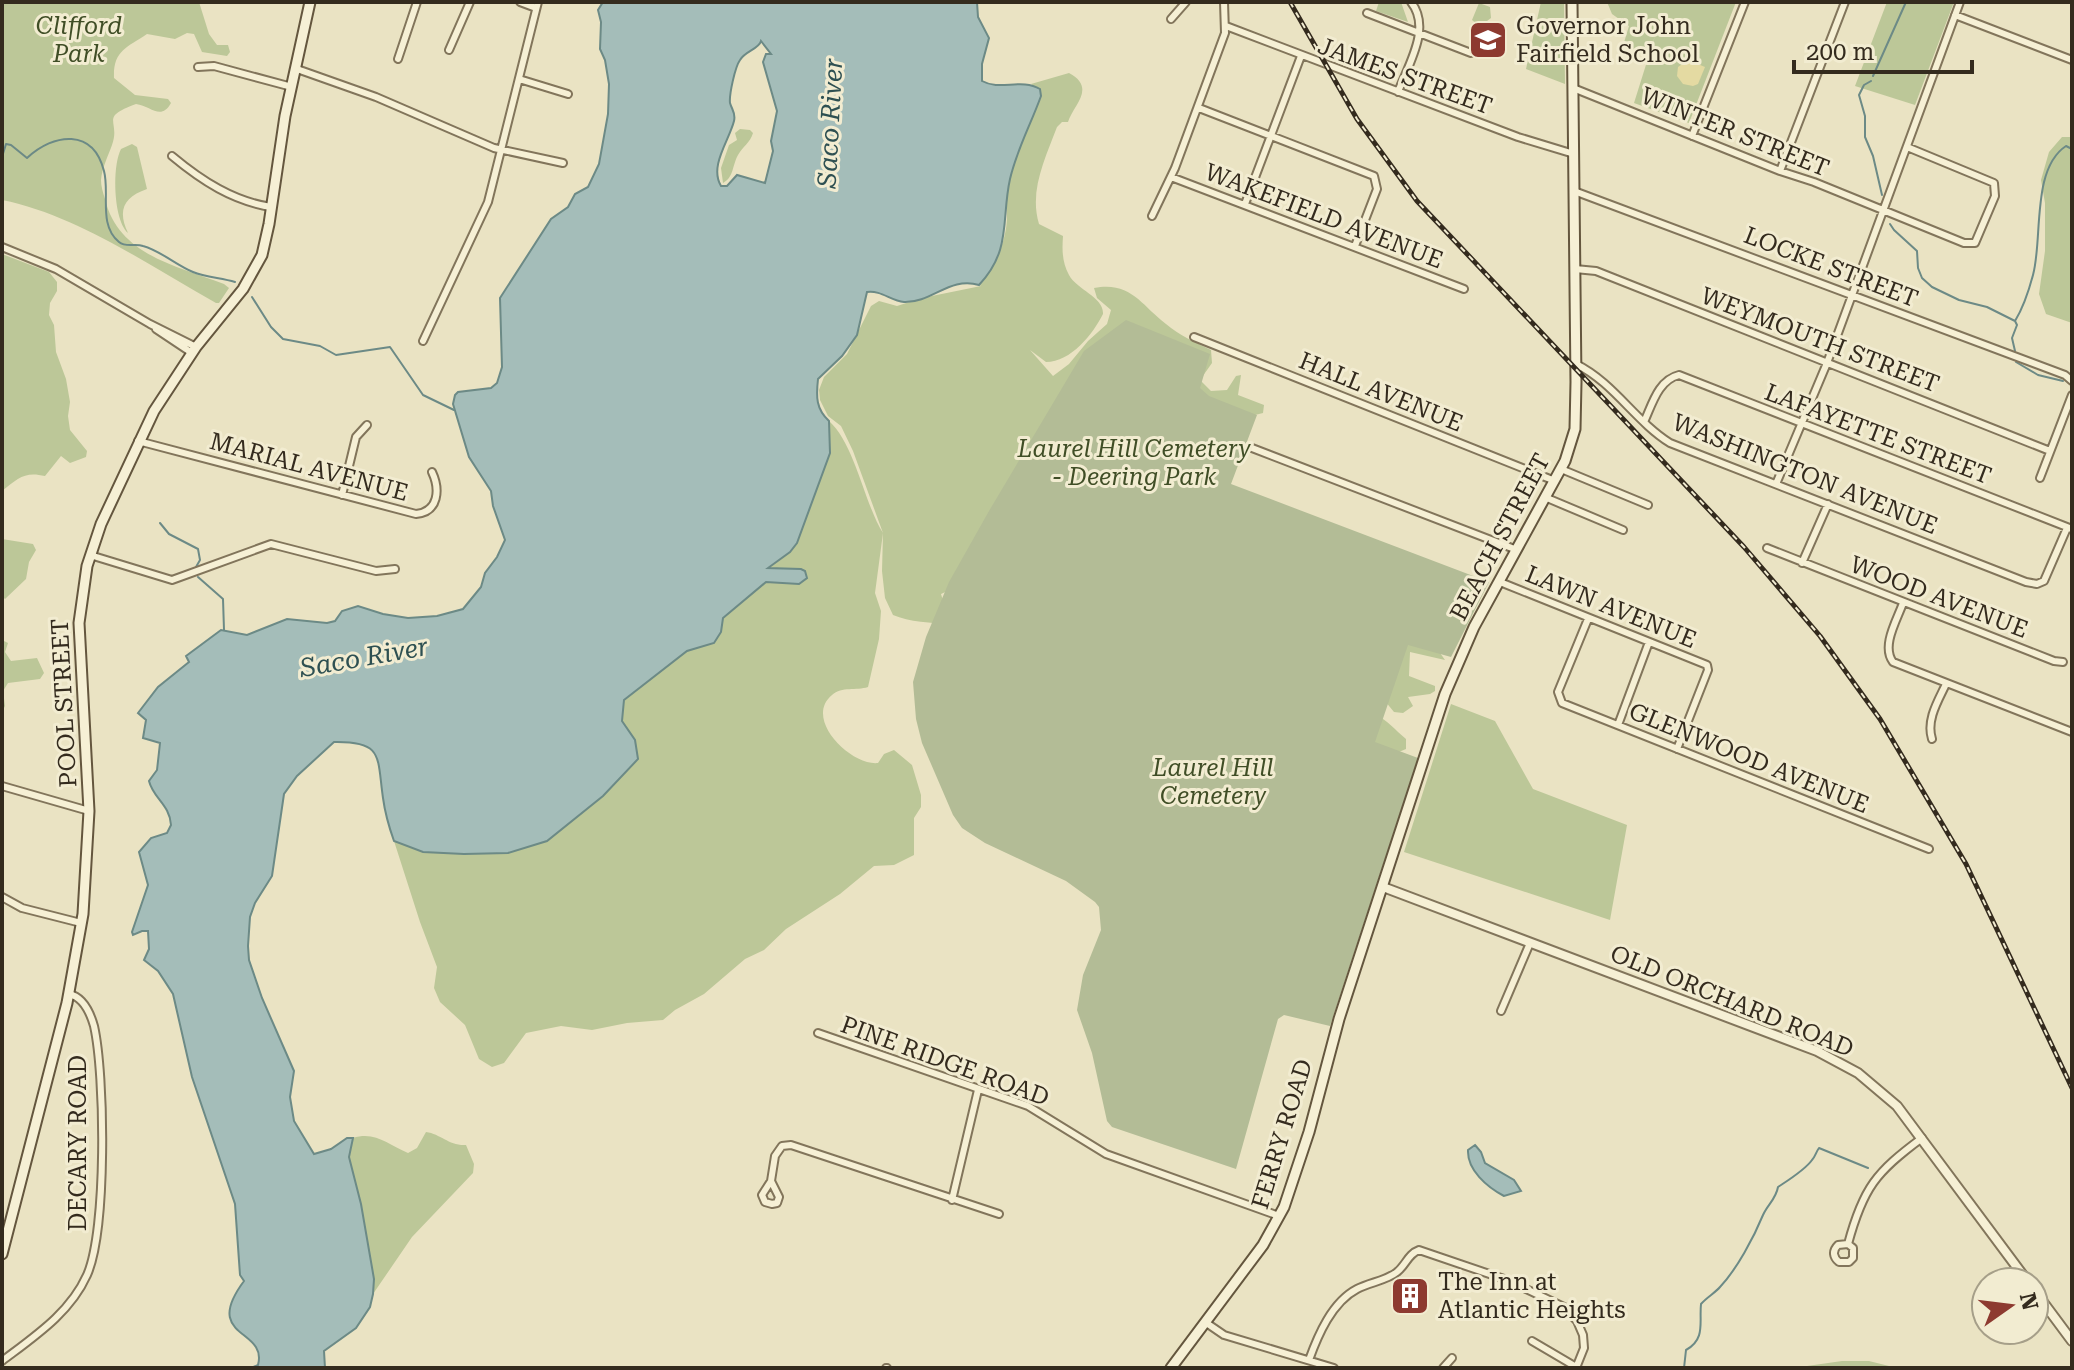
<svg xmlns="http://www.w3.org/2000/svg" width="2074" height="1370" viewBox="0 0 2074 1370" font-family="'Roboto Serif',serif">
  <rect width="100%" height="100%" fill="#eae3c3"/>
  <path fill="#bcc798" d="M2 2H199L209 34 217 45H228L230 52 227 56 202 52 194 34 187 33 175 39 147 34C126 48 113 51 114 78L135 95 168 99 171 103C161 121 151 106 136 104 98 118 121 120 112 145 108 156 102 168 101 180 101 186 103 193 105 199 118 255 177 266 224 284L229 288 219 303H216C150 266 77 215 2 200Z
    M1379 2H1401L1408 22 1376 11Z
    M1541 2H1564L1565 84 1526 69Z
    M1607 2H1736L1689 123 1634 103 1655 36 1648 56 1622 49 1629 26 1612 14Z
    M1887 2H1954L1915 105 1855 86Z
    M1479 3 1490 7 1491 18 1483 24H1477L1472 20Z
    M1504 33 1503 37 1497 42 1501 54 1495 53 1494 49 1480 47 1475 41 1479 35 1486 34 1494 38 1498 34Z
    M1069 73C1097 88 1073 105 1068 122H1062L1057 127C1045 159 1029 191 1039 224L1063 236C1062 250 1062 262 1069 275 1077 290 1104 297 1103 314 1093 334 1071 362 1046 362L1030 350 1053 376 1069 364 1088 341 1107 324 1111 310 1097 298 1094 288C1131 281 1141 305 1166 324 1179 335 1196 343 1211 350L1212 363 1200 380 1211 391 1227 390 1236 376 1241 375 1238 395 1264 405 1263 413 1243 418 1123 384 1396 639 1438 650 1445 660 1410 652 1409 676 1435 686V691L1430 694 1408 697 1413 706 1403 713 1394 712 1380 695 1374 714C1388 720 1395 730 1406 739V749L1394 754 954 588 941 594 950 624C932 623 909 622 893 615L885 598 882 571 883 533 875 593 881 611 879 639 868 687C856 691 842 686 832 695 803 719 851 766 878 763L884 754 894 750 912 765 921 795V807L914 818V855L894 865 874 866 840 894 786 929 764 950 745 959 704 994 675 1010 663 1020 627 1023 592 1030 561 1026 526 1033 504 1063 492 1067 479 1059 465 1025 440 1002 434 988 437 967 420 922 394 841 423 852 508 853 635 740 622 722 624 700 687 651 721 632 723 618 766 582 799 584 768 568 790 552 797 543 830 453 829 421C855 444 864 503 883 533L853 451 841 426 828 416 820 400 819 390 824 377 847 354 871 306 879 301 897 306 922 298 981 286 979 285C995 268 1007 240 1007 216 1007 210 1006 204 1007 197 1009 181 1013 164 1019 148 1025 127 1036 110 1040 89L1031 84Z
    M740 129 750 130 753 133C750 143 743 146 738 155 732 166 734 177 723 183L721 168 729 145 737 140 735 133Z
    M2062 137H2072V323L2046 314 2039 294 2045 251V203L2041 180 2049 152Z
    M132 144 137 147 147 189C124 197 117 210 128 233 113 220 112 166 121 149Z
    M2 254 49 272 57 282V291L50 303 49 315 54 325 56 352 66 379 70 402 68 416 70 430 87 451 86 457 70 463 61 456 45 476C25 471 18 478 2 491Z
    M2 539 33 544 36 550 29 562 26 579 5 599 2 596Z
    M4 641 8 643 5 652 11 661 37 658 44 673 40 679 8 683 3 691 5 706 2 712Z
    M1451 704 1495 721 1533 789 1627 825 1610 920 1404 852Z
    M426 1132C441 1134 449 1146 466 1145L474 1164 473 1173 412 1237 373 1294 374 1279 349 1156 353 1138C376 1131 388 1145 408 1153L417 1148Z
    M1842 1361H1869L1897 1368H1793Z"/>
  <path fill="#e4daa2" d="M1688 60 1705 67 1698 84 1693 86 1683 84 1677 76 1678 67Z"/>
  <path fill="#b3bc96" d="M1126 320 1210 354 1200 388 1209 396 1257 415 1231 484 1489 582 1451 657 1408 645 1375 742 1418 758 1330 1026 1284 1015 1278 1019 1236 1169 1112 1127 1107 1121 1092 1053 1077 1010 1083 975 1101 930 1099 907 1095 902 1066 881 985 843 962 828 953 815 922 743 916 719 913 682 926 637 949 582 989 511 1084 351Z"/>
  <path fill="#a4bdb9" stroke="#6c8a86" stroke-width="2" fill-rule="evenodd" d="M603 2H977L978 17 989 38 982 64V81C1000 91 1021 78 1040 89L1041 96C1031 124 1017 149 1010 179 1001 219 1012 250 979 285 950 276 932 303 904 302 891 301 881 290 867 292L857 335 842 356 818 379C816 397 816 409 829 421L830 453 797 543 790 552 768 568 801 569 805 571 807 578 799 584 766 582 723 618 721 632 714 643 687 651 624 700 622 721 635 740 638 759 603 796 547 841 508 853 464 854 423 852 394 841C389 827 385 813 383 798 377 757 384 741 334 742L297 776 284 794 272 876 255 903 250 917 248 946 249 960 262 998 294 1071 290 1097 294 1121 314 1154 331 1149 347 1138H353L349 1157 361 1204 374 1279 373 1294 370 1307 356 1328 324 1351 325 1368H251L258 1365C268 1328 201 1339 244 1281L240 1275 235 1204 192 1077 173 994 158 971 144 960 149 949 148 931H142L133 935 132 932 148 885 139 852 151 838 167 833 171 825C170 805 153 798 149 781L157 770 160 743 143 738 146 720 138 713 158 687 189 662 186 656 221 630 247 635 287 619 327 623 335 621 342 611 358 606 383 614 408 618 437 616 463 609 481 587 485 573 497 557 505 540 493 506 491 491 469 457 453 404 455 395 458 392 491 388 497 383 502 367 500 298 551 219 568 207 575 194 588 187 599 164 608 114 609 84 605 60 600 49 601 22 598 10ZM761 41 771 54H766L763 62 777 111 771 141 773 151 765 183 737 175 727 186H721C709 166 729 141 734 121 736 113 732 110 730 103 729 95 735 67 740 60 745 51 759 49 761 41Z
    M1475 1145 1481 1152 1485 1163 1514 1180 1521 1191 1504 1196C1487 1187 1467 1170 1468 1150Z"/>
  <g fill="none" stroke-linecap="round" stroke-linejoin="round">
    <path stroke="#6c8a86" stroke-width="2" d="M1873 76 1906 2
      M1871 81 1864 85 1859 95 1865 116V137L1873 156 1882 195
      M2 157 6 144 11 145 27 158C54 133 93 128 104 171 110 193 98 225 119 242 126 248 135 243 143 246 161 251 176 265 193 272 205 277 221 278 235 282
      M1890 224 1894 230 1917 251 1918 268 1922 278 1932 287 1959 300 1987 307 2015 321 2017 325 2012 338 2015 351
      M252 297 271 327 283 339 320 346 336 355 390 347 423 395 454 410
      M2015 321C2023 308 2029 290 2033 275 2043 239 2031 169 2066 146L2072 149
      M2016 362 2038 375 2063 381
      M160 523 169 534 198 549 200 560 196 567
      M198 577 223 599 224 630
      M1684 1368 1686 1350C1706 1339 1699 1322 1701 1304 1707 1297 1715 1293 1720 1287 1737 1269 1754 1237 1763 1215 1768 1204 1776 1199 1778 1187 1787 1181 1805 1170 1812 1160 1815 1157 1816 1152 1819 1148L1868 1168"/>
    <g stroke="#82755b" stroke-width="10">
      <path id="minor" d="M520 2 536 8
        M1367 13 1471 53
        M1955 15 2072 60
        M1171 19 1186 2
        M1226 26 1518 137 1574 154
        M449 50 470 2
        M398 59 417 2
        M198 67 214 66 292 87
        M297 69 376 97 494 148 563 163
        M519 79 568 94
        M1573 88 1780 171 1814 182 1964 243H1975L1995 196 1994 183 1907 147
        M1398 92C1408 65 1432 28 1411 2
        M1199 108 1374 176 1377 189 1355 246
        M1692 136 1745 2
        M172 156C202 181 233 201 271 207
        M1780 171 1845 2
        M1171 177 1464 289
        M1574 191 2065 375 2072 381
        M1245 204 1301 56
        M1152 216 1175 168 1225 33 1224 2
        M2 247 56 269 150 324 196 347
        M1575 269 1596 271 2050 451
        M156 329 192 353
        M1194 337 1555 481
        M423 341 488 202 538 2
        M1576 364C1614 383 1635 421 1670 443L2026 582 2037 584 2044 581 2067 528
        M1644 422C1652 405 1658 380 1679 375L2072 529
        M138 441 416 514C439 512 440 489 432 472
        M1252 448 1517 550
        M1561 469 1648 505
        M2040 478 2072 395
        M1776 484 1827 363 1960 2
        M342 495 356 437 367 425
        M1547 498 1623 530
        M1767 548 2054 661 2063 662
        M90 555 172 580 271 544 376 571 395 569
        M1802 563 1828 504
        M1500 582 1707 665 1708 670 1677 749
        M1903 603C1897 620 1881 646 1893 662L2072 732
        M1588 619 1558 692 1562 703 1929 849
        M1618 725 1649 642
        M1932 739C1926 720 1938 701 1946 684
        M2 786 89 811
        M2 897 22 908 81 923
        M1501 1011 1530 943
        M818 1033 1028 1106 1106 1154 1279 1216
        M771 1181 762 1195 765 1202 772 1204 777 1203 779 1197 771 1181 775 1156 782 1146 791 1145 999 1214
        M952 1200 978 1090
        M1848 1244 1853 1248V1258L1849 1262H1839C1833 1257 1832 1251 1838 1245L1848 1244C1863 1188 1876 1172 1922 1138
        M1205 1322 1224 1335 1334 1368
        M1532 1341 1578 1368
        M1309 1360C1318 1335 1332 1302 1357 1289 1370 1282 1386 1281 1397 1272 1406 1265 1408 1254 1419 1250L1507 1280 1564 1307 1577 1321 1583 1335 1584 1348 1576 1368
        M2 1361C35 1336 70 1313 87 1275 107 1230 105 1075 94 1026 90 1012 83 997 69 994
        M886 1368H887
        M1443 1368 1452 1358"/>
    </g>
    <g stroke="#82755b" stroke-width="12">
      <path id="tertiary" d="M1383 887 1817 1051 1858 1073 1897 1106 2028 1282
        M2034 1290 2072 1341"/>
    </g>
    <g stroke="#64563e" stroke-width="13">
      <path id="secondary" d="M2 1254 67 1003 83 914 89 811 79 623 87 566 101 524 154 411 196 347 243 289 262 255 269 224 285 116 310 2
        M1171 1368 1263 1245 1284 1207 1309 1132 1339 1019 1445 694 1474 627 1565 461 1575 429 1576 382 1572 2"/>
    </g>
    <use href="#minor" stroke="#f6f0d5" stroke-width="6"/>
    <use href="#tertiary" stroke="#f6f0d5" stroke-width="8"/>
    <use href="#secondary" stroke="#f6f0d5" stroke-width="9"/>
    <g stroke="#342b1e" stroke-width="5">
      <path id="rail" d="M1290 2 1357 119 1417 201 1744 547 1820 636 1880 719 1966 864 2072 1088"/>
    </g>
    <use href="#rail" stroke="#f2ecd1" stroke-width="2" stroke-dasharray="6" stroke-linecap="butt"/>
  </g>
  <defs>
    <g id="school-square" transform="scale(2)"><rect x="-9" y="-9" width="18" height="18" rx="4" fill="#8d3a30" stroke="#f2ecd1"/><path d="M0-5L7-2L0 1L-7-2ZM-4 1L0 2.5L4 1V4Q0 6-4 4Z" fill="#fff"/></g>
    <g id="building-square" transform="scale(2)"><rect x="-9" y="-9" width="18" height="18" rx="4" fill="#8d3a30" stroke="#f2ecd1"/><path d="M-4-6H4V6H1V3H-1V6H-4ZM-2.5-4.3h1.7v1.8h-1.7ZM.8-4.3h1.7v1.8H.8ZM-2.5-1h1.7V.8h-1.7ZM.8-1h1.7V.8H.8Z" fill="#fff"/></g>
  </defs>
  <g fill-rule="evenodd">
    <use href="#school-square" x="1488" y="40"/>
    <use href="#building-square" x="1410" y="1296"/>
  </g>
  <g text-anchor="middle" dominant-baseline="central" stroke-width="6" stroke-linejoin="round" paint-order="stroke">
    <g font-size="24" font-style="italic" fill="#404e26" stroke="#f2ecd1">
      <text x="79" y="26">Clifford<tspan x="79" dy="28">Park</tspan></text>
      <text x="1134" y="449">Laurel Hill Cemetery<tspan x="1134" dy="28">- Deering Park</tspan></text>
      <text x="1213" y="768">Laurel Hill<tspan x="1213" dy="28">Cemetery</tspan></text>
    </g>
    <g font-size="24" fill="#342b1e" stroke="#f2ecd1" text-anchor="start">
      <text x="1516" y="26">Governor John<tspan x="1516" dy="28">Fairfield School</tspan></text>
      <text x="1438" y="1282">The Inn at<tspan x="1438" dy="28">Atlantic Heights</tspan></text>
    </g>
    <g font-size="24" fill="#342b1e" stroke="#f2ecd1">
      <text transform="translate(1405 76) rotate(20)">JAMES STREET</text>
      <text transform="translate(1735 132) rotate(22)">WINTER STREET</text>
      <text transform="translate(1324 216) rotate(21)">WAKEFIELD AVENUE</text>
      <text transform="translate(1831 267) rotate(21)">LOCKE STREET</text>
      <text transform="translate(1820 340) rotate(21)">WEYMOUTH STREET</text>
      <text transform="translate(1381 392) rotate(22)">HALL AVENUE</text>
      <text transform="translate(1878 434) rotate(21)">LAFAYETTE STREET</text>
      <text transform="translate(309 467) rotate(15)">MARIAL AVENUE</text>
      <text transform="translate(1805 474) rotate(22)">WASHINGTON AVENUE</text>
      <text transform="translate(1500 537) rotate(-62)">BEACH STREET</text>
      <text transform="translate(1939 597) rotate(21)">WOOD AVENUE</text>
      <text transform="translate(1611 607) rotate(22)">LAWN AVENUE</text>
      <text transform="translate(64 703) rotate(-93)">POOL STREET</text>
      <text transform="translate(1749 758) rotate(22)">GLENWOOD AVENUE</text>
      <text transform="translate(1732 1001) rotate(22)">OLD ORCHARD ROAD</text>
      <text transform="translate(945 1061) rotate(20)">PINE RIDGE ROAD</text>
      <text transform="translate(1282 1134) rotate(-73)">FERRY ROAD</text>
      <text transform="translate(78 1143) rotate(-90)">DECARY ROAD</text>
    </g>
    <g font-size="26" font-style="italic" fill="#2e5052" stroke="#f2ecd1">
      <text transform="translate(830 123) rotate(-87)">Saco River</text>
      <text transform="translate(364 657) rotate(-10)">Saco River</text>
    </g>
  </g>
  <rect width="2074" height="1370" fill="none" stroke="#342b1e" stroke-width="8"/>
  <g transform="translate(2010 1306) rotate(76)"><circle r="38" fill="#f2ecd1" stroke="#a69f89" stroke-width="2"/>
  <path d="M0-6L14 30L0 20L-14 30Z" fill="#8d3a30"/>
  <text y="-12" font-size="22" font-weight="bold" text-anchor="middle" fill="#342b1e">N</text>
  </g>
  <path d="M1794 60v12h178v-12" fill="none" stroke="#342b1e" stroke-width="4"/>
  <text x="1806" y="60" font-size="24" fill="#342b1e" stroke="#f2ecd1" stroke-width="6" paint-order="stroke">200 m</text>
</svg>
